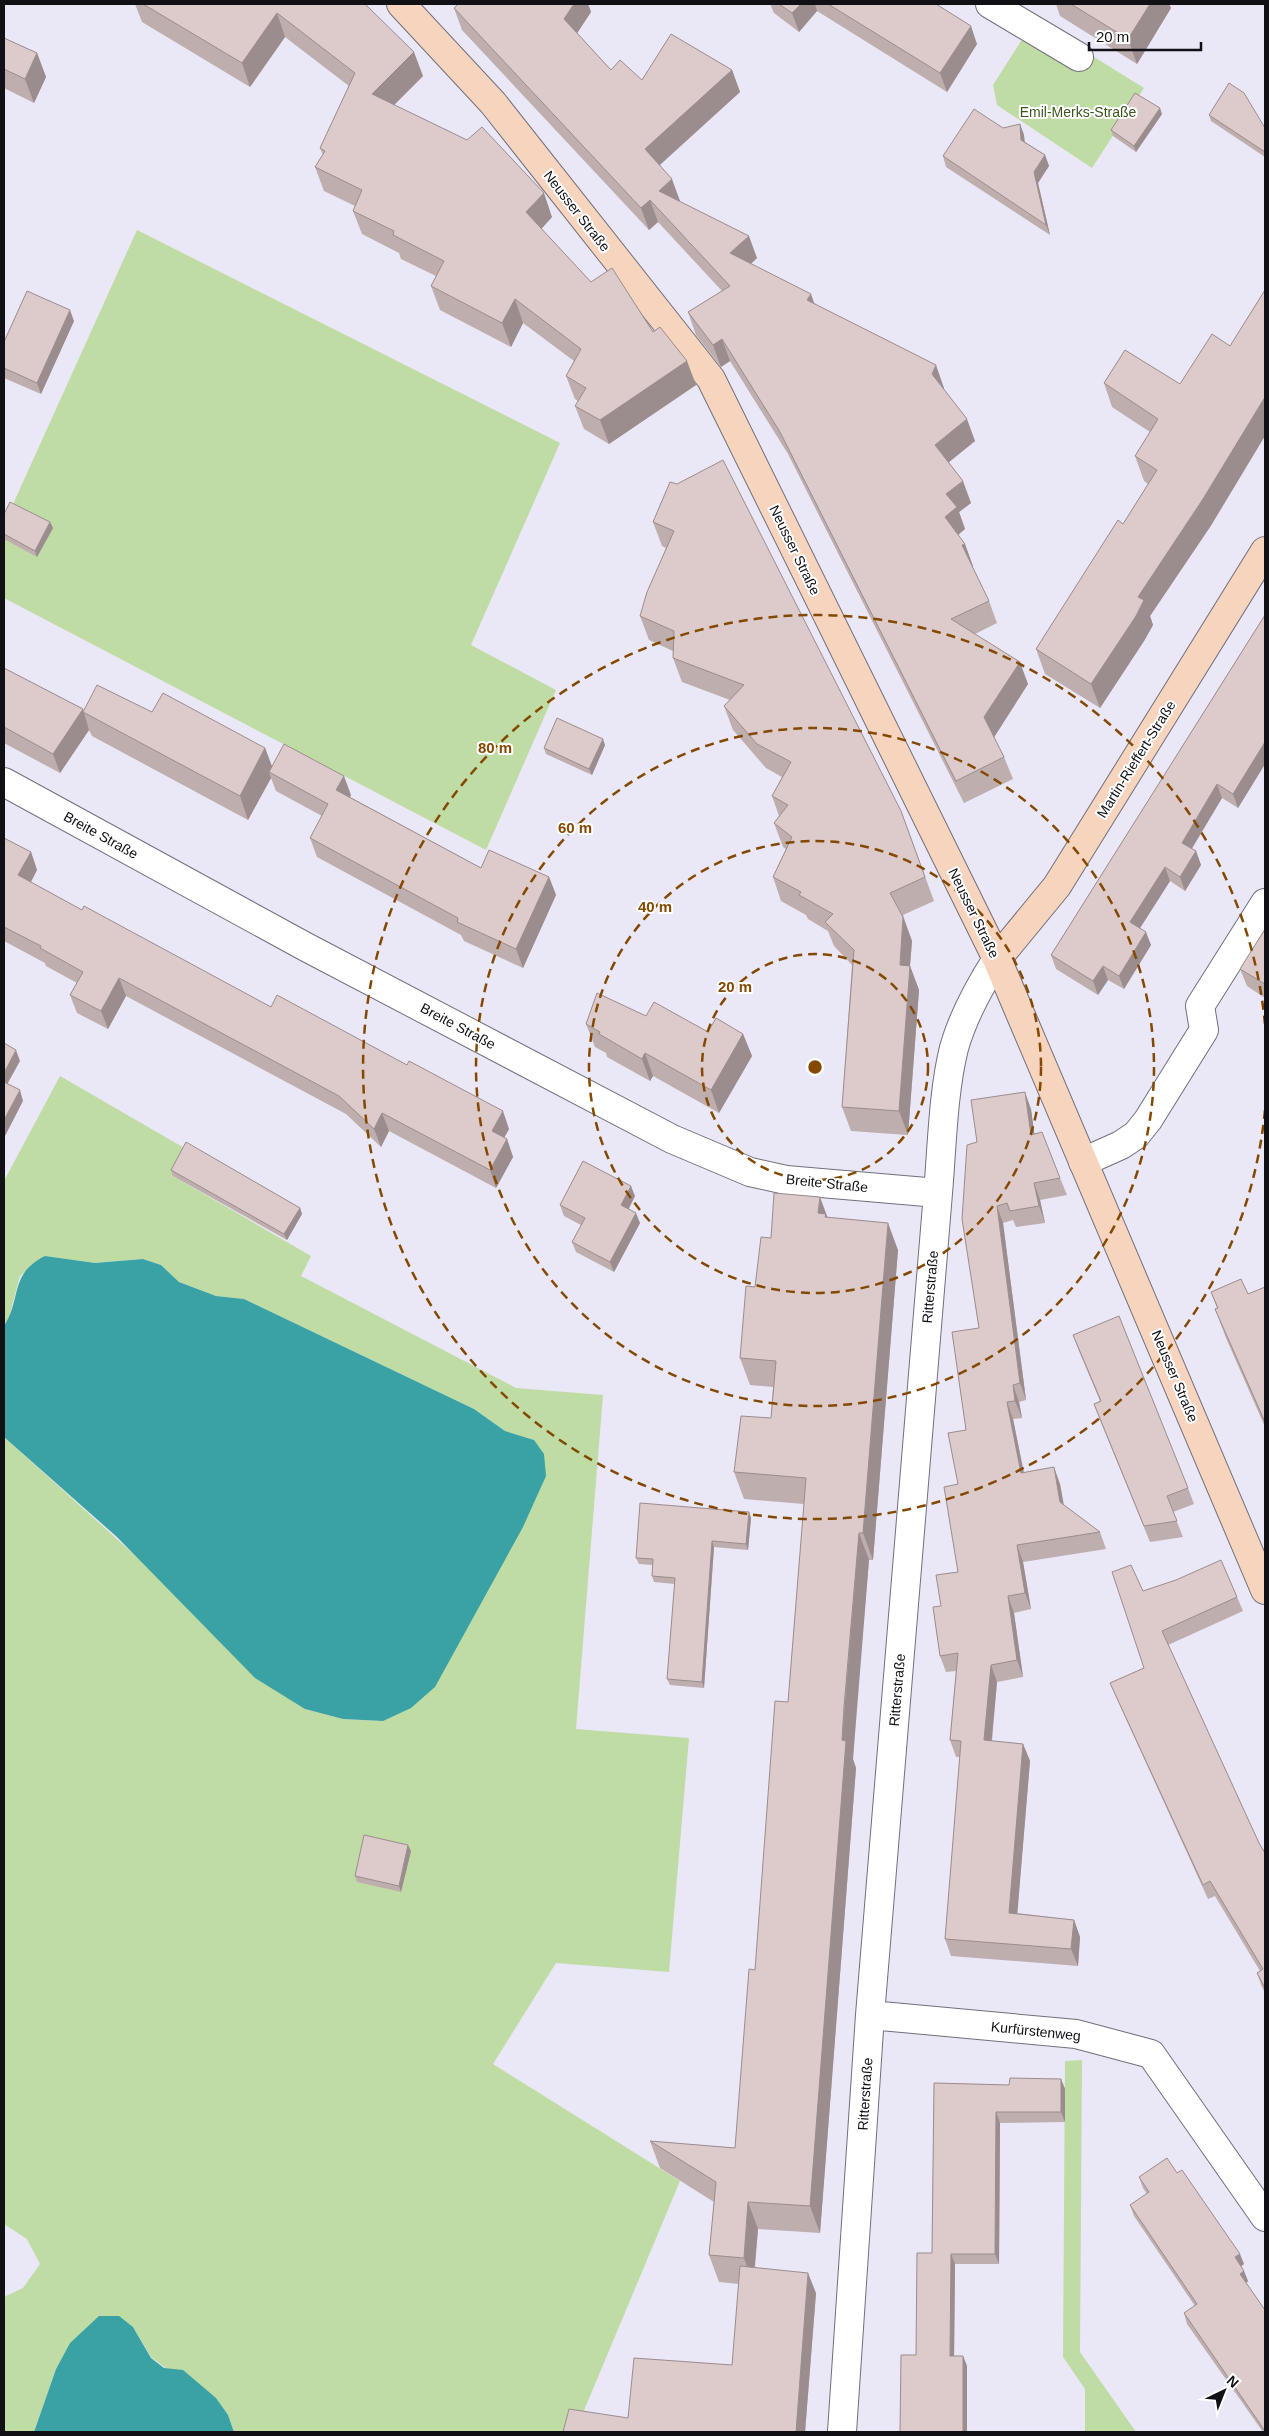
<svg xmlns="http://www.w3.org/2000/svg" width="1269" height="2436" viewBox="0 0 1269 2436" font-family="Helvetica,sans-serif">
  <rect width="100%" height="100%" fill="#eae7f6"/>
  <path fill="#bfdca5" d="M1035 39 1086 52 1144 88 1092 168 997 105 993 85 1021 41Z
    M137 230 560 443 471 645 556 690 486 850 4 598V524Z
    M60 1076 186 1149 173 1176 311 1256 301 1276 516 1388 603 1395 576 1729 689 1738 669 1972 556 1963 493 2064 680 2181 575 2432H234L228 2415 151 2357 133 2327 100 2316 70 2343 56 2369 34 2432H4V2297L23 2288 40 2264 27 2239 4 2224V1437L305 1709 343 1719 383 1721 534 1440 505 1431 474 1409 244 1299 216 1296 179 1282 161 1265 143 1259 95 1263 45 1256 20 1276 9 1317 4 1326V1181Z
    M1082 2060 1080 2352 1136 2432H1085V2389L1063 2357 1065 2061Z"/>
  <path fill="#3aa2a5" d="M45 1256 95 1263 143 1259 161 1265 179 1282 216 1296 244 1299 474 1409 505 1431 534 1440 544 1454 546 1476 523 1527 435 1687 411 1708 383 1721 343 1719 305 1709 255 1678 117 1537 4 1437V1326C22 1298 9 1274 45 1256Z
    M99 2316H119L133 2327 151 2358 164 2368 183 2370 216 2398 228 2415 234 2432H34L56 2369 70 2343Z"/>
  <g fill="none" stroke-linecap="round" stroke-linejoin="round">
    <g stroke="#726f7c" stroke-width="30">
      <path id="street" d="M990 4 1079 57
        M4 782 306 947 672 1139 750 1172 786 1180 938 1193
        M1083 1162 1121 1145 1136 1135 1148 1120 1204 1030 1200 1006 1265 903
        M870 2015 1076 2034 1151 2054 1265 2217
        M842 2432 870 2015 938 1193C942 1147 943 1092 954 1048 963 1016 979 987 997 959"/>
    </g>
    <g stroke="#726f7c" stroke-width="30">
      <path id="secondary" d="M401 4 493 103 711 379 997 959 1265 1590
        M997 959 1057 886 1265 551"/>
    </g>
    <use href="#street" stroke="#fff" stroke-width="28"/>
    <use href="#secondary" stroke="#f6d4be" stroke-width="28"/>
  </g>
  <path fill="#beaeae" d="M135 4H365L423 76 394 105 552 217 541 229 591 282 653 332 696 385 609 444 584 429 575 406 578 401 575 399 566 376 574 361 523 323 511 347 440 310 431 286 436 276 401 259 399 253 362 234 353 211 355 206 324 191 315 167 323 155 320 148 349 86 285 37 250 87 142 22Z
    M458 4H588L591 12 577 33 611 70 642 80 732 70 740 92 660 165 680 201V202L757 258 751 264 814 303 944 388V389L975 441 949 462 971 503 959 512 965 529 958 535 965 544 972 566 989 601 997 623 975 634 1028 684 994 737 1004 757 1013 779 964 803 788 454 730 361 721 367 696 335 688 312 722 291 658 222 649 230 462 30 454 8Z
    M770 4H936L977 44 947 92 817 11 799 32 774 13Z
    M1056 4H1169L1171 8 1137 64 1060 16Z
    M4 38 37 53 46 77 34 103 4 88Z
    M1162 114 1136 152 1113 136 1111 130Z
    M1209 115 1265 128V157L1211 121Z
    M1020 124 1024 135 1025 142 1045 155 1049 166 1038 183 1050 235 946 167 943 156 1003 128Z
    M74 321 41 394 4 378V342Z
    M1125 350 1212 524 1150 616 1153 625 1144 641 1100 708 1045 674 1036 649 1123 524 1148 484 1144 481 1135 456 1150 432 1112 407 1104 383Z
    M670 482 901 811 934 901 903 915 912 941 910 966 919 990 908 1135 851 1131 842 1107 852 965 834 946 828 931 808 919 806 915 781 901 773 877 786 849 783 847 774 823 779 816 772 796 782 777 766 768 733 730 724 706 730 700 682 682 673 658V651L649 640 640 616 666 548 662 546 653 522Z
    M4 514 50 522 53 528 37 557 4 539Z
    M1265 615V764L1238 808 1222 798 1192 849 1196 851 1201 865 1185 891 1170 881 1140 928 1151 945 1124 989 1108 980 1098 995 1056 969 1051 955Z
    M4 668 83 709V711L152 712 265 748 272 766 351 795 350 797 481 868 549 877 556 895 523 968 464 941 461 935 317 857 310 838 322 816 276 791 271 778 248 820 92 736 89 730 60 773 4 743Z
    M605 745 592 775 546 754 544 748Z
    M4 838 31 852 37 870 31 882 82 910 509 1129 504 1137 507 1139 513 1157 496 1188 389 1131 381 1147 346 1114 126 996 108 1029 77 1013 70 995 77 983 46 966 45 963 4 941Z
    M1265 929V998L1247 986 1240 969Z
    M646 1016 708 1032 743 1034 752 1056 719 1113 653 1076 650 1081 607 1057 606 1053 595 1047 586 1024Z
    M1031 1109 1034 1134 1060 1178 1067 1195 1040 1200 1045 1223 1016 1227 1013 1220 1003 1223 1026 1400 1019 1402 1022 1418 1013 1419 1024 1472 1060 1484 1064 1505 1100 1532 1106 1549 1023 1562 1031 1609 1014 1613 1023 1677 997 1682 992 1741 1023 1744 1030 1761 1017 1913 1074 1920 1080 1937 1078 1966 951 1956 945 1939 960 1757H956L950 1740 956 1671 946 1672 940 1656 941 1606 958 1572V1484L966 1430 979 1328 977 1142Z
    M171 1170 300 1208 302 1214 287 1240 173 1176Z
    M635 1196 629 1209 640 1223 614 1272 576 1252 572 1242 581 1225 564 1216 560 1205Z
    M827 1217 898 1250 873 1560H869L854 1734 853 1759 856 1768 820 2233 758 2229 755 2267 816 2293 805 2432 628 2418 732 2365 739 2284 719 2282 709 2255 714 2202 660 2168 650 2141 735 2148 755 1970 788 1702 804 1504 744 1499 734 1472 771 1418 773 1387 750 1385 740 1358 755 1287 771 1238Z
    M1265 1287V1427L1226 1338 1215 1309 1217 1308 1211 1292 1248 1294Z
    M1073 1335 1188 1488 1194 1504 1173 1512 1183 1537 1150 1542 1100 1420 1094 1404 1100 1401 1079 1351Z
    M749 1512 751 1518 748 1550 714 1547 704 1688 670 1685 667 1679 675 1584 654 1582 652 1576 653 1565 639 1564 636 1558Z
    M1143 1591 1237 1597 1243 1611 1168 1645 1259 1843 1265 1853V1993L1262 1987 1257 1973 1260 1971 1215 1896 1208 1899 1116 1697 1110 1683 1144 1668Z
    M411 1851 401 1892 357 1882 355 1876Z
    M1061 2079 1065 2089V2122L1000 2123 999 2264H955L954 2356H963L967 2366 916 2355 932 2253 934 2083 1009 2085Z
    M1139 2177 1244 2264 1241 2266 1248 2281 1246 2283 1265 2310V2432H1263L1187 2324 1184 2313 1195 2306 1134 2216 1130 2205 1147 2194 1143 2188Z"/>
  <path fill="#9b8d8d" d="M574 4H588L591 12 572 41 564 19Z
    M801 4H815L817 11 799 32 792 13Z
    M1150 4H1169L1171 8 1137 64 1128 39Z
    M277 13 285 37 250 87 242 63Z
    M971 26 977 44 947 92 940 73Z
    M414 52 423 76 381 118 372 94Z
    M37 53 46 77 34 103 25 79Z
    M732 70 740 92 653 171 645 149Z
    M1160 108 1162 114 1136 152 1134 146Z
    M1020 124 1024 135 1025 151 1021 140Z
    M1045 155 1049 166 1038 183 1050 235 1046 225 1034 172Z
    M672 179 680 201 667 214 659 191Z
    M544 193 552 217 535 236 526 212Z
    M650 200 658 222 649 230 641 208Z
    M749 236 757 258 738 275 730 253Z
    M811 294 819 317 807 300Z
    M515 299 523 323 511 347 502 323Z
    M70 310 74 321 41 394 37 383Z
    M722 339 730 361 721 367 713 345Z
    M687 361 696 385 609 444 600 420Z
    M936 365 944 388 940 397 932 374Z
    M1265 397V436L1212 524 1150 616 1153 625 1144 641 1100 708 1091 684 1138 597Z
    M967 419 975 441 943 467 935 445Z
    M963 481 971 503 959 512 965 529 953 539 945 517 946 494Z
    M50 522 53 528 37 557 35 551Z
    M965 544 973 566 971 568 962 545Z
    M1020 662 1028 684 993 739 984 717Z
    M83 709 89 730 60 773 53 754Z
    M603 739 605 745 592 775 589 769Z
    M1265 742V764L1238 808 1233 794Z
    M265 748 274 772H269L271 778 248 820 240 796Z
    M344 776 351 795 343 809 336 790Z
    M1217 784 1222 798 1187 856 1182 843Z
    M1196 851 1201 865 1185 891 1180 877Z
    M31 852 37 870 25 893 18 875Z
    M1165 867 1170 881 1135 936 1130 922Z
    M549 877 556 895 523 968 516 949Z
    M903 917 912 941 908 989 900 965Z
    M1146 932 1151 945 1124 989 1119 976Z
    M910 966 919 990 908 1135 899 1111Z
    M1103 966 1108 980 1098 995 1093 981Z
    M119 978 126 996 108 1029 101 1011Z
    M743 1034 752 1056 719 1113 711 1090Z
    M16 1050 20 1061 4 1090V1073Z
    M645 1053 653 1076 650 1081 642 1059Z
    M20 1090 23 1101 4 1138V1120Z
    M1025 1092 1031 1109 1037 1152 1031 1135Z
    M503 1111 509 1129 498 1149 492 1131Z
    M382 1113 389 1131 381 1147 374 1129Z
    M507 1139 513 1157 496 1188 490 1170Z
    M1034 1183 1040 1200 1045 1223 1039 1206Z
    M631 1186 635 1196 625 1215 621 1205Z
    M820 1197 830 1224 818 1213Z
    M997 1206 1003 1223 1026 1400 1020 1383Z
    M300 1208 302 1214 287 1240 284 1234Z
    M636 1213 640 1223 614 1272 610 1262Z
    M888 1223 898 1250 873 1560 863 1533Z
    M1013 1385 1019 1402 1022 1418 1015 1401Z
    M1007 1402 1013 1419 1027 1490 1021 1473Z
    M1054 1467 1060 1484 1066 1519 1060 1502Z
    M749 1512 751 1518 748 1550 746 1544Z
    M859 1533 869 1560 853 1759 856 1768 820 2233 810 2206 842 1740Z
    M712 1541 714 1547 704 1688 702 1682Z
    M1017 1545 1023 1562 1031 1609 1025 1593Z
    M1008 1596 1014 1613 1023 1677 1017 1660Z
    M991 1665 997 1682 990 1757 984 1740Z
    M1023 1744 1030 1761 1016 1930 1009 1913Z
    M408 1845 411 1851 401 1892 399 1886Z
    M1074 1920 1080 1937 1078 1966 1071 1949Z
    M1061 2079 1065 2089V2122L1061 2112Z
    M996 2112 1000 2123 999 2264 995 2254Z
    M748 2202 758 2229 753 2285 744 2258Z
    M951 2254 955 2264 954 2366 950 2356Z
    M1240 2254 1244 2264 1239 2268 1235 2257Z
    M1244 2271 1248 2281 1244 2285 1240 2274Z
    M808 2273 816 2293 805 2432H796Z
    M963 2356 967 2366V2432H963Z"/>
  <path fill="#ddcaca" stroke="#9b8d8d" d="M143 4H365L414 52 372 94 467 140 482 127 544 193 526 212 591 282 612 268 653 332 660 327 687 361 600 420 575 406 586 388 566 376 581 349 515 299 502 323 431 286 444 261 393 235 394 231 353 211 362 190 315 167 325 151 320 148 355 73 277 13 242 63Z
    M458 4H574L564 19 611 70 620 60 642 80 671 34 732 70 645 149 672 179 659 191 749 236 730 253 811 294 807 300 936 365 932 374 967 419 935 445 963 481 946 494 957 507 945 517 965 544 962 545 989 601 951 619 1020 662 984 717 1004 757 956 781 780 432 722 339 713 345 688 312 730 286 650 200 641 208 454 8Z
    M779 4H801L792 13Z
    M828 4H936L971 26 940 73Z
    M1071 4H1150L1128 39Z
    M4 38 37 53 25 79 4 69Z
    M1229 83 1244 93 1265 128V152L1209 115Z
    M1135 93 1160 108 1134 146 1111 130Z
    M974 109 1003 128 1020 124 1021 140 1045 155 1034 172 1046 225 943 156Z
    M1265 290V397L1203 499 1138 597 1144 600 1136 616 1091 684 1036 649 1118 520 1123 524 1157 470 1135 456 1158 419 1104 383 1125 350 1180 384 1212 334 1230 346Z
    M27 291 70 310 37 383 4 368V342Z
    M723 460 901 811 925 877 890 893 903 917 900 965 910 966 899 1111 842 1107 854 950 825 922 833 914 799 895 801 892 773 877 792 837 774 823 788 805 772 796 791 762 757 744 724 706 744 685 673 658 674 631 640 616 647 592 674 531 653 522 670 482 677 484Z
    M10 502 50 522 35 551 4 534V514Z
    M1265 615V742L1233 794 1217 784 1182 843 1196 851 1180 877 1165 867 1130 922 1146 932 1119 976 1103 966 1093 981 1051 955Z
    M4 668 83 709 53 754 4 727Z
    M97 685 152 712 163 693 265 748 240 796 83 712Z
    M557 718 603 739 589 769 544 748Z
    M284 744 344 776 336 790 481 868 489 850 549 877 516 949 457 922 458 918 310 838 328 804 269 772Z
    M4 838 31 852 18 875 82 910 84 906 271 1007 277 995 407 1065 409 1061 503 1111 492 1131 507 1139 490 1170 382 1113 374 1129 339 1096 119 978 101 1011 70 995 83 972 40 948 41 946 4 927Z
    M1265 929V984L1240 969Z
    M597 993 646 1016 654 1002 708 1032 716 1018 743 1034 711 1090 645 1053 642 1059 599 1034 600 1032 586 1024Z
    M4 1043 16 1050 4 1073Z
    M4 1082 20 1090 4 1120Z
    M1025 1092 1031 1135 1042 1132 1060 1178 1034 1183 1039 1206 1010 1211 1007 1203 997 1206 1020 1383 1013 1385 1015 1401 1007 1402 1021 1473 1054 1467 1060 1502 1100 1532 1017 1545 1025 1593 1008 1596 1017 1660 991 1665 984 1740 1023 1744 1009 1913 1074 1920 1071 1949 945 1939 961 1741 950 1740 958 1653 940 1656 933 1607 941 1606 936 1575 958 1572 944 1487 958 1484 948 1433 966 1430 952 1332 979 1328 962 1219 967 1145 977 1142 971 1100Z
    M186 1142 300 1208 284 1234 171 1170Z
    M583 1161 631 1186 621 1205 636 1213 610 1262 572 1242 585 1218 560 1205Z
    M774 1193 820 1197 818 1213 826 1214 825 1217 888 1223 863 1533H859L844 1707 842 1740 846 1741 810 2206 748 2202 744 2258 709 2255 716 2182 650 2141 735 2148 749 1969 755 1970 775 1701 788 1702 806 1478 734 1472 741 1416 771 1418 776 1361 740 1358 746 1286 755 1287 761 1237 771 1238Z
    M1241 1279 1248 1294 1265 1287V1422L1215 1309 1218 1308 1211 1292Z
    M1119 1316 1188 1488 1167 1496 1177 1521 1144 1526 1094 1404 1101 1401 1073 1335Z
    M640 1503 749 1512 746 1544 712 1541 702 1682 667 1679 675 1578 652 1576 653 1559 636 1558Z
    M1221 1560 1237 1597 1162 1631 1259 1843 1265 1853V1988L1257 1973 1263 1969 1210 1881 1203 1885 1110 1683 1144 1668 1112 1572 1131 1565 1143 1591 1176 1580Z
    M364 1835 408 1845 399 1886 355 1876Z
    M1010 2078 1061 2079V2112H996L995 2254H951L950 2356H963V2432H900L901 2355H916L917 2253H932L934 2083 1009 2085Z
    M1167 2158 1177 2173 1182 2170 1240 2254 1235 2257 1244 2271 1240 2274 1265 2310V2431L1184 2313 1197 2304 1130 2205 1149 2192 1139 2177Z
    M740 2266 808 2273 796 2432H563L569 2409 628 2418 634 2358 732 2365Z"/>
  <g fill="none" stroke="#844900" stroke-width="2.5" stroke-dasharray="9 6">
    <circle cx="815" cy="1067" r="113"/>
    <circle cx="815" cy="1067" r="226"/>
    <circle cx="815" cy="1067" r="339"/>
    <path d="M1265 1110A452 452 0 1 1 1265 1024"/>
  </g>
  <g text-anchor="middle" dominant-baseline="central" stroke-width="4" stroke-linejoin="round" paint-order="stroke">
    <g font-size="14" fill="#3b551c" stroke="#fff">
      <text x="1078" y="112">Emil-Merks-Straße</text>
    </g>
    <g font-size="14" fill="#111015" stroke="#fff">
      <text transform="translate(577 211) rotate(52)">Neusser Straße</text>
      <text transform="translate(795 550) rotate(64)">Neusser Straße</text>
      <text transform="translate(1136 759) rotate(-58)">Martin-Rieffert-Straße</text>
      <text transform="translate(101 835) rotate(29)">Breite Straße</text>
      <text transform="translate(974 913) rotate(64)">Neusser Straße</text>
      <text transform="translate(458 1026) rotate(28)">Breite Straße</text>
      <text transform="translate(827 1183) rotate(6)">Breite Straße</text>
      <text transform="translate(930 1287) rotate(-85)">Ritterstraße</text>
      <text transform="translate(1175 1376) rotate(67)">Neusser Straße</text>
      <text transform="translate(897 1690) rotate(-85)">Ritterstraße</text>
      <text transform="translate(1036 2031) rotate(6)">Kurfürstenweg</text>
      <text transform="translate(865 2094) rotate(-86)">Ritterstraße</text>
    </g>
  </g>
  <circle cx="815" cy="1067" r="8" fill="#844900" stroke="#fff" stroke-width="2.5"/>
  <g font-size="15" text-anchor="middle" font-weight="bold" fill="#844900" stroke="#fff" stroke-width="4" stroke-linejoin="round" paint-order="stroke">
    <text x="495" y="753">80 m</text>
    <text x="575" y="833">60 m</text>
    <text x="655" y="912">40 m</text>
    <text x="735" y="992">20 m</text>
  </g>
  <rect width="1269" height="2436" fill="none" stroke="#111015" stroke-width="10"/>
  <g transform="translate(1224 2391) rotate(43)" stroke="#ffffff" stroke-width="4" paint-order="stroke">
  <path d="M0-4L9 19L0 12L-9 19Z" fill="#111015"/>
  <text y="-8" font-size="14" font-weight="bold" text-anchor="middle" fill="#111015">N</text>
  </g>
  <path d="M1089 42v8h112v-8" fill="none" stroke="#111015" stroke-width="2.5"/>
  <text x="1096" y="42" font-size="15" fill="#111015" stroke="#ffffff" stroke-width="4" paint-order="stroke">20 m</text>
</svg>
